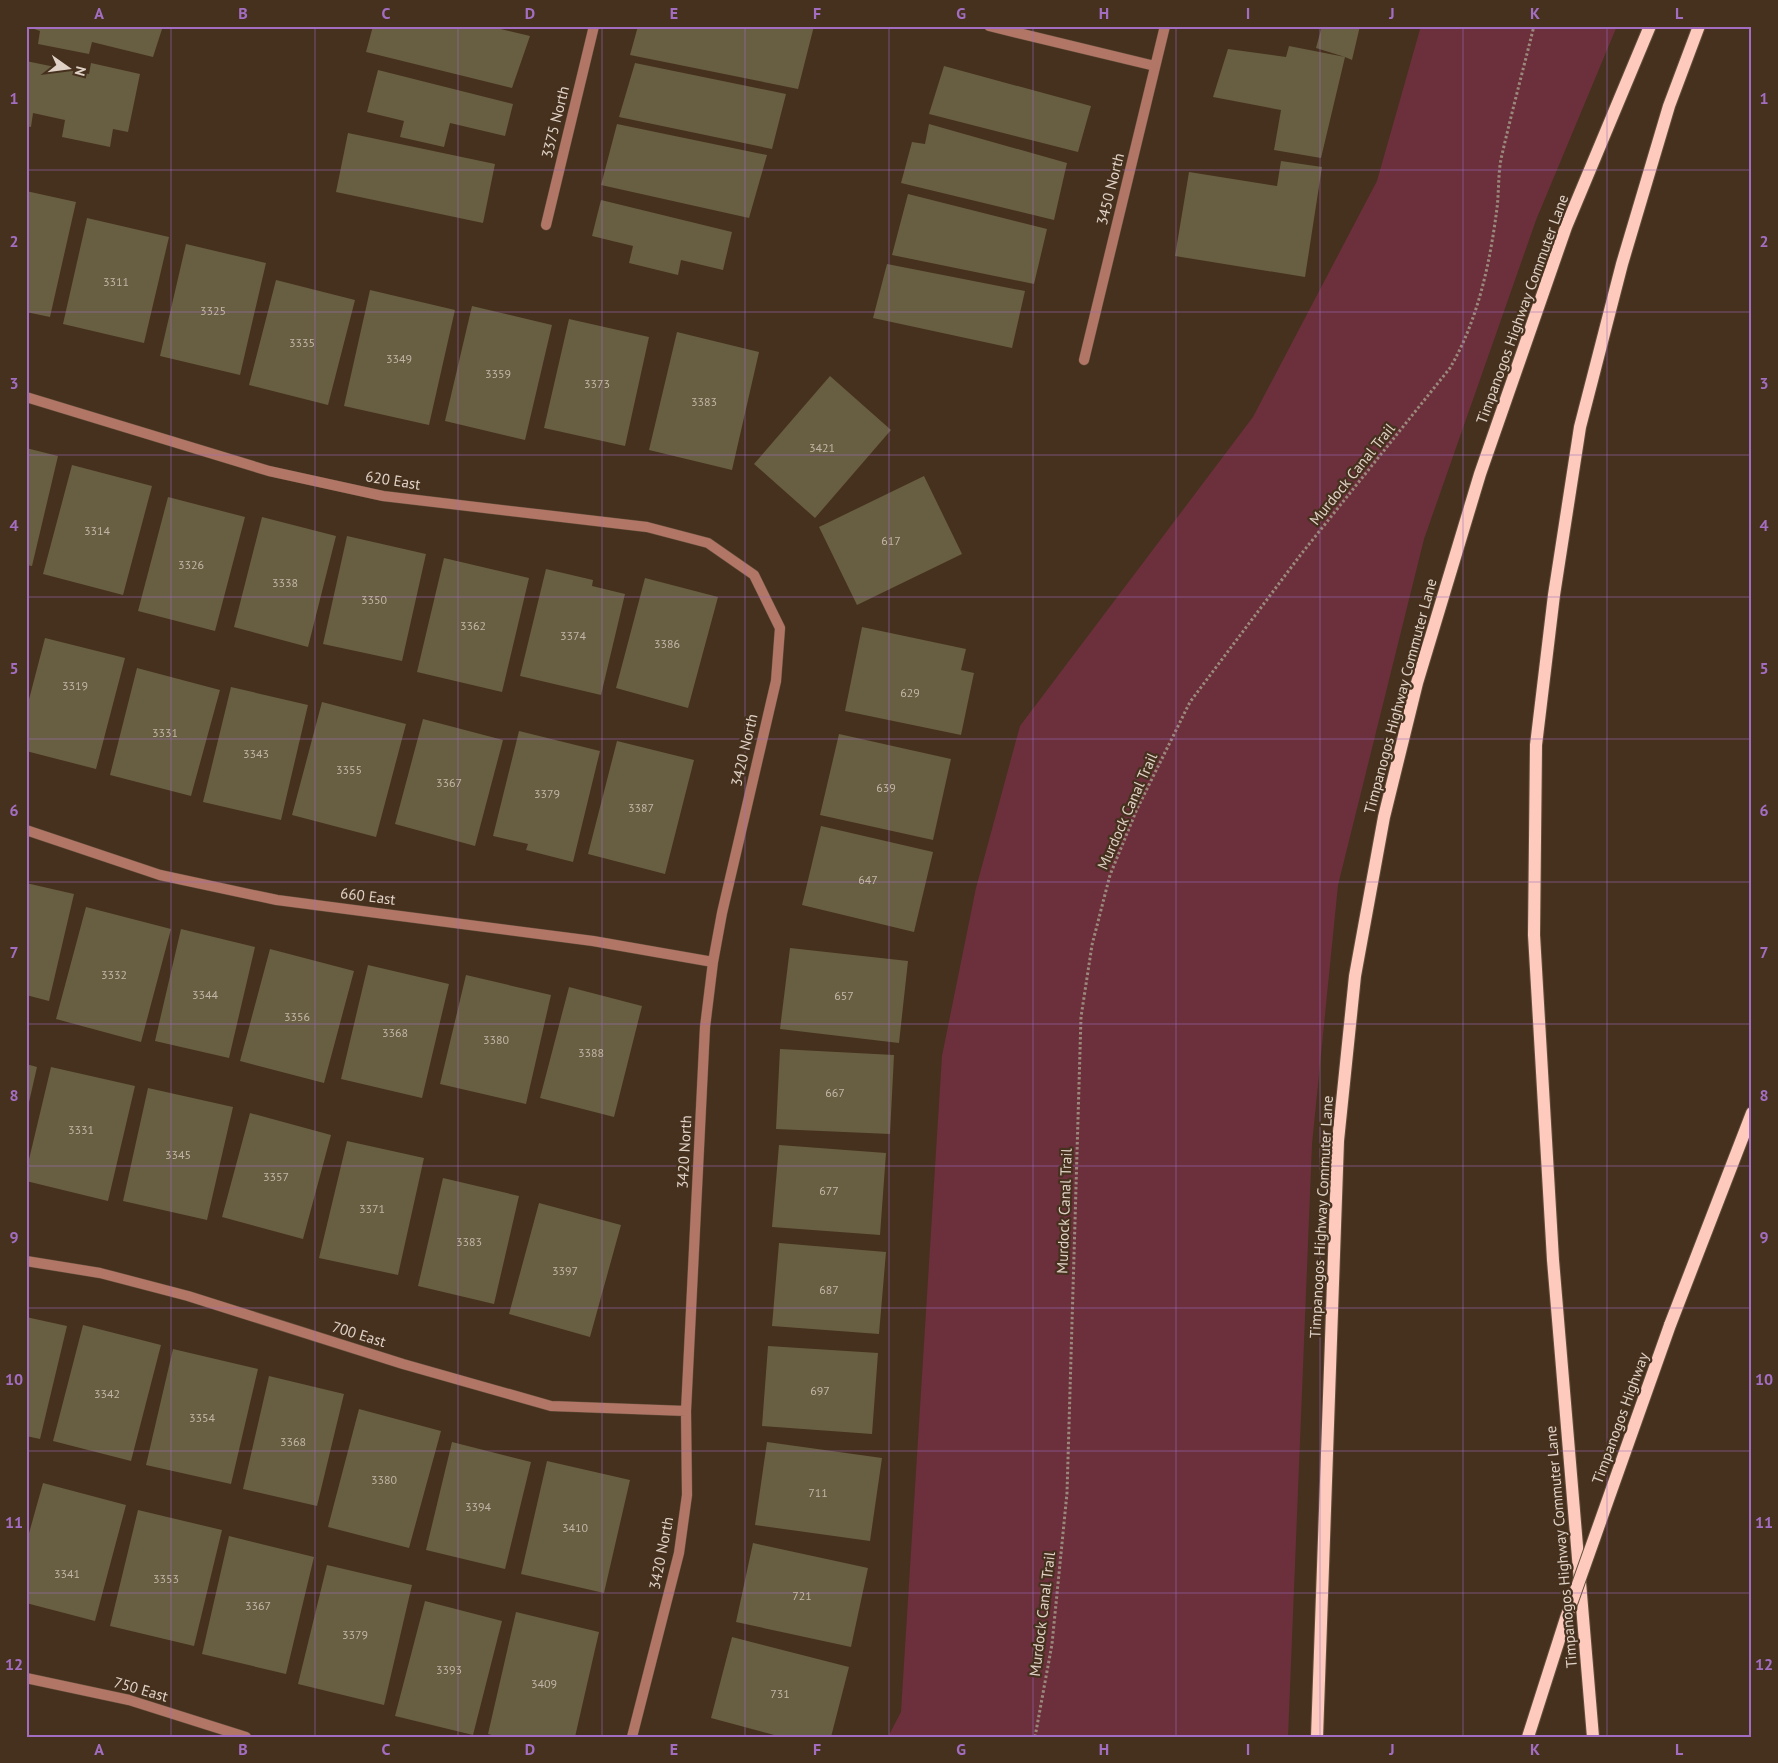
<svg xmlns="http://www.w3.org/2000/svg" width="1778" height="1763" viewBox="0 0 1778 1763" font-family="'PT Sans',sans-serif">
  <rect width="100%" height="100%" fill="#46311e"/>
  <path fill="#6c303d" d="M1421 26H1617L1536 220 1424 539 1338 885 1312 1144 1288 1737H888L901 1712 942 1056 976 888 1020 726 1253 417 1377 181Z"/>
  <path fill="#685e42" d="M26 26H163L153 57 92 42 89 54 38 44 40 31Z
    M373 26H488L530 36 512 88 366 52Z
    M638 26H814L798 89 630 55Z
    M1322 26H1360L1352 60 1345 57 1321 158 1274 150 1281 110 1213 97 1228 49 1286 57 1289 46 1345 57 1316 48Z
    M26 61 89 74 91 63 140 74 128 132 113 129 110 147 62 137 65 120 33 113 31 127 26 126Z
    M635 63 786 94 772 149 619 117Z
    M944 66 1091 106 1078 152 929 114Z
    M378 70 513 104 505 136 450 123 444 147 400 137 404 121 367 112Z
    M617 124 767 155 749 218 601 185Z
    M929 124 1067 163 1054 220 901 183 912 142 925 144Z
    M348 133 495 164 483 223 336 192Z
    M1281 161 1322 167 1305 277 1175 256 1189 172 1277 186Z
    M26 191 76 202 50 317 26 312Z
    M908 194 1047 229 1034 284 892 255Z
    M601 200 732 232 723 270 681 260 678 275 629 263 633 246 592 236Z
    M87 218 169 237 144 343 63 324Z
    M186 244 266 263 240 375 160 356Z
    M887 264 1025 291 1012 348 873 318Z
    M276 280 355 300 328 405 249 385Z
    M370 290 455 310 429 425 344 406Z
    M472 306 552 325 525 440 445 421Z
    M569 319 649 337 625 446 544 428Z
    M677 332 759 352 732 470 649 450Z
    M830 376 891 430 815 518 754 464Z
    M26 448 58 456 32 566 26 565Z
    M72 465 152 486 123 595 43 574Z
    M924 476 962 554 857 605 819 527Z
    M168 497 245 517 215 631 138 611Z
    M262 517 336 536 308 647 234 627Z
    M347 536 426 554 402 661 323 644Z
    M444 558 529 578 502 692 417 672Z
    M546 569 593 580 592 586 625 594 601 695 520 676Z
    M645 578 718 597 688 708 616 688Z
    M862 627 966 649 961 670 974 673 961 735 845 711Z
    M45 638 125 658 96 769 26 751V711Z
    M137 668 220 690 191 796 110 775Z
    M231 687 308 705 281 820 203 802Z
    M322 702 406 724 376 837 292 815Z
    M423 719 503 740 475 846 395 824Z
    M519 731 600 751 573 862 526 850 528 844 493 836Z
    M839 734 951 759 933 840 820 815Z
    M617 741 694 760 665 874 588 854Z
    M821 826 933 852 914 932 802 905Z
    M26 883 74 894 49 1001 26 995Z
    M86 907 171 929 141 1042 56 1019Z
    M181 929 255 947 229 1058 155 1041Z
    M790 948 908 961 899 1043 780 1029Z
    M270 949 354 971 324 1083 240 1061Z
    M368 965 449 984 422 1098 341 1079Z
    M466 975 551 995 526 1104 440 1084Z
    M569 987 642 1006 614 1117 540 1098Z
    M780 1049 894 1055 890 1134 776 1129Z
    M26 1064 37 1067 27 1111H26Z
    M51 1067 135 1086 108 1201 26 1181V1172Z
    M148 1088 233 1107 207 1220 123 1201Z
    M250 1113 331 1135 303 1239 222 1217Z
    M347 1141 424 1158 398 1275 319 1258Z
    M779 1145 886 1153 880 1235 772 1227Z
    M443 1178 519 1196 494 1304 418 1286Z
    M539 1203 621 1225 590 1337 509 1314Z
    M779 1243 886 1252 879 1334 772 1326Z
    M26 1317 67 1326 40 1439 26 1436Z
    M83 1325 161 1345 131 1461 53 1441Z
    M768 1346 878 1353 872 1434 762 1426Z
    M173 1349 258 1369 231 1484 146 1465Z
    M269 1376 344 1394 317 1506 243 1489Z
    M359 1409 441 1431 409 1548 328 1527Z
    M452 1442 531 1462 505 1569 426 1550Z
    M767 1442 882 1458 870 1541 755 1525Z
    M547 1461 630 1480 604 1593 521 1574Z
    M43 1483 126 1505 95 1621 26 1603V1544Z
    M138 1510 222 1530 194 1646 110 1626Z
    M229 1536 314 1557 286 1674 202 1654Z
    M753 1543 868 1568 851 1647 736 1622Z
    M327 1565 412 1585 384 1705 298 1684Z
    M425 1601 502 1621 473 1735 395 1716Z
    M516 1612 599 1632 575 1737H499L488 1734Z
    M732 1637 849 1667 831 1737H782L711 1718Z"/>
  <g fill="none" stroke-linecap="round" stroke-linejoin="round">
    <g stroke="#624e3c" stroke-width="11">
      <path id="service" d="M546 225 594 26"/>
    </g>
    <g stroke="#624e3c" stroke-width="11">
      <path id="minor" d="M989 26 1155 66
        M1084 360 1165 26
        M26 397 269 471 383 496 647 527 708 543 754 575 780 628 776 681 722 913 713 962 705 1027 686 1411 687 1495 679 1553 632 1737
        M26 830 160 875 277 900 593 941 713 962
        M26 1261 100 1273 188 1296 403 1364 551 1406 686 1411
        M26 1678 129 1700 246 1737"/>
    </g>
    <g stroke="#624e3c" stroke-width="14">
      <path id="primary" d="M1670 1325 1752 1113
        M1317 1737 1338 1141 1355 976 1384 817 1417 683 1480 474 1566 227 1650 26
        M1593 1737 1553 1260 1534 935 1536 745 1554 595 1580 427 1622 264 1669 106 1699 26"/>
    </g>
    <path stroke="#9b8a7b" stroke-width="3" stroke-dasharray="2.5 2.5" stroke-linecap="butt" d="M1035 1737 1052 1644 1067 1493 1081 1017 1092 945 1110 875 1137 809 1190 702 1302 553 1450 368C1478 320 1490 263 1497 208 1499 192 1498 175 1501 159 1511 115 1523 70 1534 26"/>
    <use href="#service" stroke="#b27666" stroke-width="10"/>
    <use href="#minor" stroke="#b27666" stroke-width="10"/>
    <use href="#primary" stroke="#fdcabd" stroke-width="12"/>
    <g stroke="#624e3c" stroke-width="14" stroke-linecap="butt">
      <path id="primary-bridge" d="M1528 1737 1566 1618 1670 1325"/>
    </g>
    <use href="#primary-bridge" stroke="#fdcabd" stroke-width="12"/>
  </g>
  <path fill="none" stroke="#a36ec2" stroke-width="1" stroke-opacity="0.55" d="M171 26V1737M315 26V1737M458 26V1737M602 26V1737M745 26V1737M889 26V1737M1033 26V1737M1176 26V1737M1320 26V1737M1463 26V1737M1607 26V1737M26 170H1752M26 312H1752M26 455H1752M26 597H1752M26 739H1752M26 882H1752M26 1024H1752M26 1166H1752M26 1308H1752M26 1451H1752M26 1593H1752"/>
  <g text-anchor="middle" dominant-baseline="central" stroke-width="4.5" stroke-linejoin="round" paint-order="stroke">
    <g font-size="12" fill="#c2b5a6">
      <text x="116" y="281">3311</text>
      <text x="213" y="310">3325</text>
      <text x="302" y="342">3335</text>
      <text x="399" y="358">3349</text>
      <text x="498" y="373">3359</text>
      <text x="597" y="383">3373</text>
      <text x="704" y="401">3383</text>
      <text x="822" y="447">3421</text>
      <text x="97" y="530">3314</text>
      <text x="891" y="540">617</text>
      <text x="191" y="564">3326</text>
      <text x="285" y="582">3338</text>
      <text x="374" y="599">3350</text>
      <text x="473" y="625">3362</text>
      <text x="573" y="635">3374</text>
      <text x="667" y="643">3386</text>
      <text x="75" y="685">3319</text>
      <text x="910" y="692">629</text>
      <text x="165" y="732">3331</text>
      <text x="256" y="753">3343</text>
      <text x="349" y="769">3355</text>
      <text x="449" y="782">3367</text>
      <text x="886" y="787">639</text>
      <text x="547" y="793">3379</text>
      <text x="641" y="807">3387</text>
      <text x="868" y="879">647</text>
      <text x="114" y="974">3332</text>
      <text x="205" y="994">3344</text>
      <text x="844" y="995">657</text>
      <text x="297" y="1016">3356</text>
      <text x="395" y="1032">3368</text>
      <text x="496" y="1039">3380</text>
      <text x="591" y="1052">3388</text>
      <text x="835" y="1092">667</text>
      <text x="81" y="1129">3331</text>
      <text x="178" y="1154">3345</text>
      <text x="276" y="1176">3357</text>
      <text x="829" y="1190">677</text>
      <text x="372" y="1208">3371</text>
      <text x="469" y="1241">3383</text>
      <text x="565" y="1270">3397</text>
      <text x="829" y="1289">687</text>
      <text x="820" y="1390">697</text>
      <text x="107" y="1393">3342</text>
      <text x="202" y="1417">3354</text>
      <text x="293" y="1441">3368</text>
      <text x="384" y="1479">3380</text>
      <text x="818" y="1492">711</text>
      <text x="478" y="1506">3394</text>
      <text x="575" y="1527">3410</text>
      <text x="67" y="1573">3341</text>
      <text x="166" y="1578">3353</text>
      <text x="802" y="1595">721</text>
      <text x="258" y="1605">3367</text>
      <text x="355" y="1634">3379</text>
      <text x="449" y="1669">3393</text>
      <text x="544" y="1683">3409</text>
      <text x="780" y="1693">731</text>
    </g>
    <g font-size="15" fill="#e0d2c7" stroke="#46311e">
      <text transform="translate(555 122) rotate(-76)">3375 North</text>
      <text transform="translate(1110 189) rotate(-76)">3450 North</text>
      <text transform="translate(1522 309) rotate(-70)">Timpanogos Highway Commuter Lane</text>
      <text transform="translate(1352 474) rotate(-51)">Murdock Canal Trail</text>
      <text transform="translate(393 480) rotate(9)">620 East</text>
      <text transform="translate(1400 696) rotate(-75)">Timpanogos Highway Commuter Lane</text>
      <text transform="translate(744 750) rotate(-77)">3420 North</text>
      <text transform="translate(1127 811) rotate(-66)">Murdock Canal Trail</text>
      <text transform="translate(368 896) rotate(7)">660 East</text>
      <text transform="translate(684 1152) rotate(-87)">3420 North</text>
      <text transform="translate(1064 1211) rotate(-88)">Murdock Canal Trail</text>
      <text transform="translate(1321 1217) rotate(-87)">Timpanogos Highway Commuter Lane</text>
      <text transform="translate(359 1334) rotate(17)">700 East</text>
      <text transform="translate(1620 1418) rotate(-70)">Timpanogos Highway</text>
      <text transform="translate(1561 1547) rotate(-95)">Timpanogos Highway Commuter Lane</text>
      <text transform="translate(661 1553) rotate(-79)">3420 North</text>
      <text transform="translate(1042 1614) rotate(-83)">Murdock Canal Trail</text>
      <text transform="translate(141 1689) rotate(16)">750 East</text>
    </g>
  </g>
  <rect width="1778" height="1763" fill="none" stroke="#46311e" stroke-width="55"/>
  <g transform="translate(68 68) rotate(104)" stroke="#46311e" stroke-width="4" paint-order="stroke">
  <path d="M0-4L9 19L0 12L-9 19Z" fill="#e0d2c7"/>
  <text y="-8" font-size="14" font-weight="bold" text-anchor="middle" fill="#e0d2c7">N</text>
  </g>
  <rect x="28" y="28" width="1722" height="1708" fill="none" stroke="#a36ec2" stroke-width="2"/>
  <g font-size="16" text-anchor="middle" font-weight="bold" fill="#a36ec2">
    <text x="99" y="19">A</text>
    <text x="243" y="19">B</text>
    <text x="386" y="19">C</text>
    <text x="530" y="19">D</text>
    <text x="674" y="19">E</text>
    <text x="817" y="19">F</text>
    <text x="961" y="19">G</text>
    <text x="1104" y="19">H</text>
    <text x="1248" y="19">I</text>
    <text x="1392" y="19">J</text>
    <text x="1535" y="19">K</text>
    <text x="1679" y="19">L</text>
    <text x="14" y="104">1</text>
    <text x="1764" y="104">1</text>
    <text x="14" y="247">2</text>
    <text x="1764" y="247">2</text>
    <text x="14" y="389">3</text>
    <text x="1764" y="389">3</text>
    <text x="14" y="531">4</text>
    <text x="1764" y="531">4</text>
    <text x="14" y="674">5</text>
    <text x="1764" y="674">5</text>
    <text x="14" y="816">6</text>
    <text x="1764" y="816">6</text>
    <text x="14" y="958">7</text>
    <text x="1764" y="958">7</text>
    <text x="14" y="1101">8</text>
    <text x="1764" y="1101">8</text>
    <text x="14" y="1243">9</text>
    <text x="1764" y="1243">9</text>
    <text x="14" y="1385">10</text>
    <text x="1764" y="1385">10</text>
    <text x="14" y="1528">11</text>
    <text x="1764" y="1528">11</text>
    <text x="14" y="1670">12</text>
    <text x="1764" y="1670">12</text>
    <text x="99" y="1755">A</text>
    <text x="243" y="1755">B</text>
    <text x="386" y="1755">C</text>
    <text x="530" y="1755">D</text>
    <text x="674" y="1755">E</text>
    <text x="817" y="1755">F</text>
    <text x="961" y="1755">G</text>
    <text x="1104" y="1755">H</text>
    <text x="1248" y="1755">I</text>
    <text x="1392" y="1755">J</text>
    <text x="1535" y="1755">K</text>
    <text x="1679" y="1755">L</text>
  </g>
</svg>
